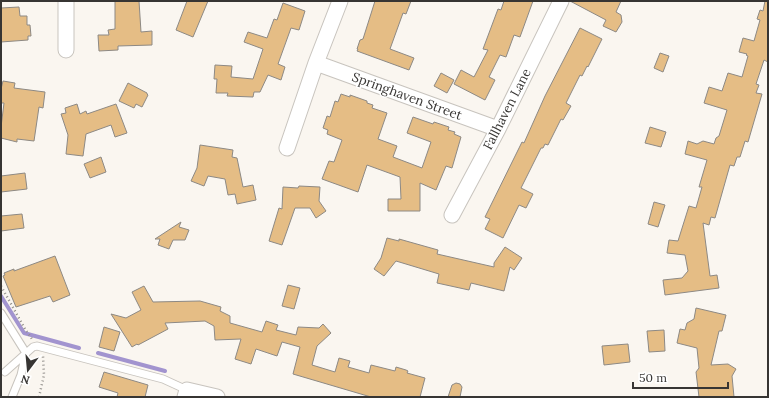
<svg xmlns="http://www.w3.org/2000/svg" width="769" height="398" viewBox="0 0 769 398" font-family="Lora,serif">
  <rect width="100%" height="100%" fill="#faf6f0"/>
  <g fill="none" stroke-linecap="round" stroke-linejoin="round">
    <path stroke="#a294cf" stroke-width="4" d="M1 296 24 333 79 348
      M98 353 165 371"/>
  </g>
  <path fill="#e5bd85" stroke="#8d8984" d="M115 1H139L141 32 152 31V45L118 46V50L99 51 98 35H109L108 30 115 29Z
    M187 1H208L193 37 176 30Z
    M375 1H411L406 14 403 13 390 49 414 58 409 70 357 51 358 49H357L360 40 363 39Z
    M504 1H533L520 37 514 35 506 57 500 55 489 77 495 80 485 100 454 84 461 70 474 77 488 50 483 49 498 9 501 10Z
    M570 1H621L616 12 621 15 622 22 616 32 603 26 606 20Z
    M765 1 768 2V62L764 60 756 84 759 85 756 93 762 94 748 142 745 141 740 157H737L734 166 730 165 715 218 711 217 709 225 703 223 710 276 717 275 719 288 665 295 663 280 682 278 688 271 685 255 667 253 669 240 678 241 689 206 696 208 702 187H699L707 160 685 154 688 141 697 144 703 141 714 144 716 138 719 136 727 110 704 103 709 87 722 91 728 73 742 77 748 56 746 55 747 54 739 52 743 38 754 41 760 20 757 19 760 10 763 11Z
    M283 3 305 11 299 30 291 28 278 64 285 67 281 80 268 75 260 92H254L253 97 227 96 228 93H216L217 79H214L215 65 232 66 231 77 253 79 263 49 244 42 248 32 267 38 274 19 277 20Z
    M19 7 20 16H27V25H30L31 36H28V40L1 42V8Z
    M580 28 602 39 588 67 587 66 582 76 580 75 566 103 571 106 563 120 561 119 548 145 545 144 543 148H541L521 188 533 194 526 208 519 205 503 238 485 229 490 219 485 217 522 142 524 143 545 96Z
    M660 53 669 56 663 72 654 68Z
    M441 73 454 80 447 93 434 86Z
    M3 81 15 83 14 88 45 92 43 108 39 107 34 141 17 139V142L1 138V127L4 103H1V89Z
    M128 83 147 93V94L148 95 142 107 136 104 134 108 119 101Z
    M341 94 350 97V95L367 101V103L373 105 372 108 387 113 378 139 397 146 393 157 422 168 431 142 407 133 413 117 433 124 434 122 449 127 448 130 455 132 454 134 461 137 452 168 446 166 436 190 420 183V211H388V199H401L400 177 367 165 358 192 322 179 329 161 334 162 342 140 327 134 328 130 323 128 327 116 330 117 335 101 338 102Z
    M77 104 80 114 86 111 87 114 116 104 127 133 115 137 111 125 86 134 83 156 66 154 68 135 61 114 66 113 65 108Z
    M650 127 666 132 661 147 645 143Z
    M200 145 233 150 232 157 237 158 243 187 253 185 256 200 237 204 235 194 228 195 225 179 208 176 204 186 191 181 197 168Z
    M101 157 106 172 90 178 84 164Z
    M25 173 27 189 1 192V176Z
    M299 186 320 187 319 201 326 211 316 218 310 208H295L282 245 269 241 279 208 282 209 283 187 298 188Z
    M654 202 665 205 658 227 648 224Z
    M22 214 24 228 1 231V216Z
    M181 222 179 227 189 230 185 240H173L169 249 158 245 160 239H155Z
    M387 238 399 241V239L438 250 437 254 494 267V263L505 247 522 258 514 270 510 267 504 291 471 283 469 290 437 283 439 274 396 261 384 276 374 269 381 258Z
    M55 256 70 295 53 302 50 296 16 307 3 276 5 275 4 273 14 269V271Z
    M288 285 300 288 294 309 282 306Z
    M144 286 153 302 200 301 221 307 220 311 230 316V323L262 332 266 321 278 325 276 330 296 335 298 327 319 328 323 324 331 333 317 346 312 365 335 372 339 358 350 361 348 367 369 373 371 365 395 371 396 367 406 370 408 371 407 373 425 378 420 397H371L293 374 300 347 282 342 277 356 256 349 251 364 235 359 241 339 215 340 214 326 205 321 165 323 168 329 138 345 137 344 132 347 111 314 126 318 141 310 132 292Z
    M696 308 726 315 722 331H719L711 365 728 364 736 369 732 376 734 397H699L696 372 699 368 697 348 677 343 680 329 685 330 687 323 694 319Z
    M104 327 120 332 114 351 99 347Z
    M664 330 665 351 649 352 647 331Z
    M628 344 630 362 604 365 602 346Z
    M104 372 148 385 145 397H117L118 393 99 387Z
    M456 383 460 384 462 387 460 397H448L452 385Z"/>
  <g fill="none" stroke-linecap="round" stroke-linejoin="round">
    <g stroke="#c8c4be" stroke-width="9">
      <path id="lane" d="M1 313 26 353 21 375 12 397
        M5 372 33 347 37 346 163 379 187 390"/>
    </g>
    <g stroke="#c8c4be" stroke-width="17">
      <path id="street" d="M66 50V1
        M316 63 498 129
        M287 148 316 63 340 1
        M452 215 498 129 561 1
        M185 397 187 390 217 397"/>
    </g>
    <path stroke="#93908c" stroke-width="2.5" stroke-dasharray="1 3" stroke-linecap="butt" d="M1 286 25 329 32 339
      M39 397 44 375 43 356"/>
    <use href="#lane" stroke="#fff" stroke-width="7"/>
    <use href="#street" stroke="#fff" stroke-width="15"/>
  </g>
  <g text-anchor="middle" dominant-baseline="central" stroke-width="3" stroke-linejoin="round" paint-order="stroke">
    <g font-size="13" fill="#373533" stroke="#fff">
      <text transform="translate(407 96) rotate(20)">Springhaven Street</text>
      <text transform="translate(507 109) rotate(-63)">Fallhaven Lane</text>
    </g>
  </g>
  <rect width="769" height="398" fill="none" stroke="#373533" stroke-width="4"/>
  <g transform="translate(28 370) rotate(196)" stroke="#ffffff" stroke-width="3" paint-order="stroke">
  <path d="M0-3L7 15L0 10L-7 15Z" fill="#373533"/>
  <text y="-6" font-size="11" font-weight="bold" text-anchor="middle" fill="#373533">N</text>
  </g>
  <path d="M633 382v6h95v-6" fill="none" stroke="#373533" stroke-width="2"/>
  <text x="639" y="382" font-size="12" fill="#373533" stroke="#ffffff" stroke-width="3" paint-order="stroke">50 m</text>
</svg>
